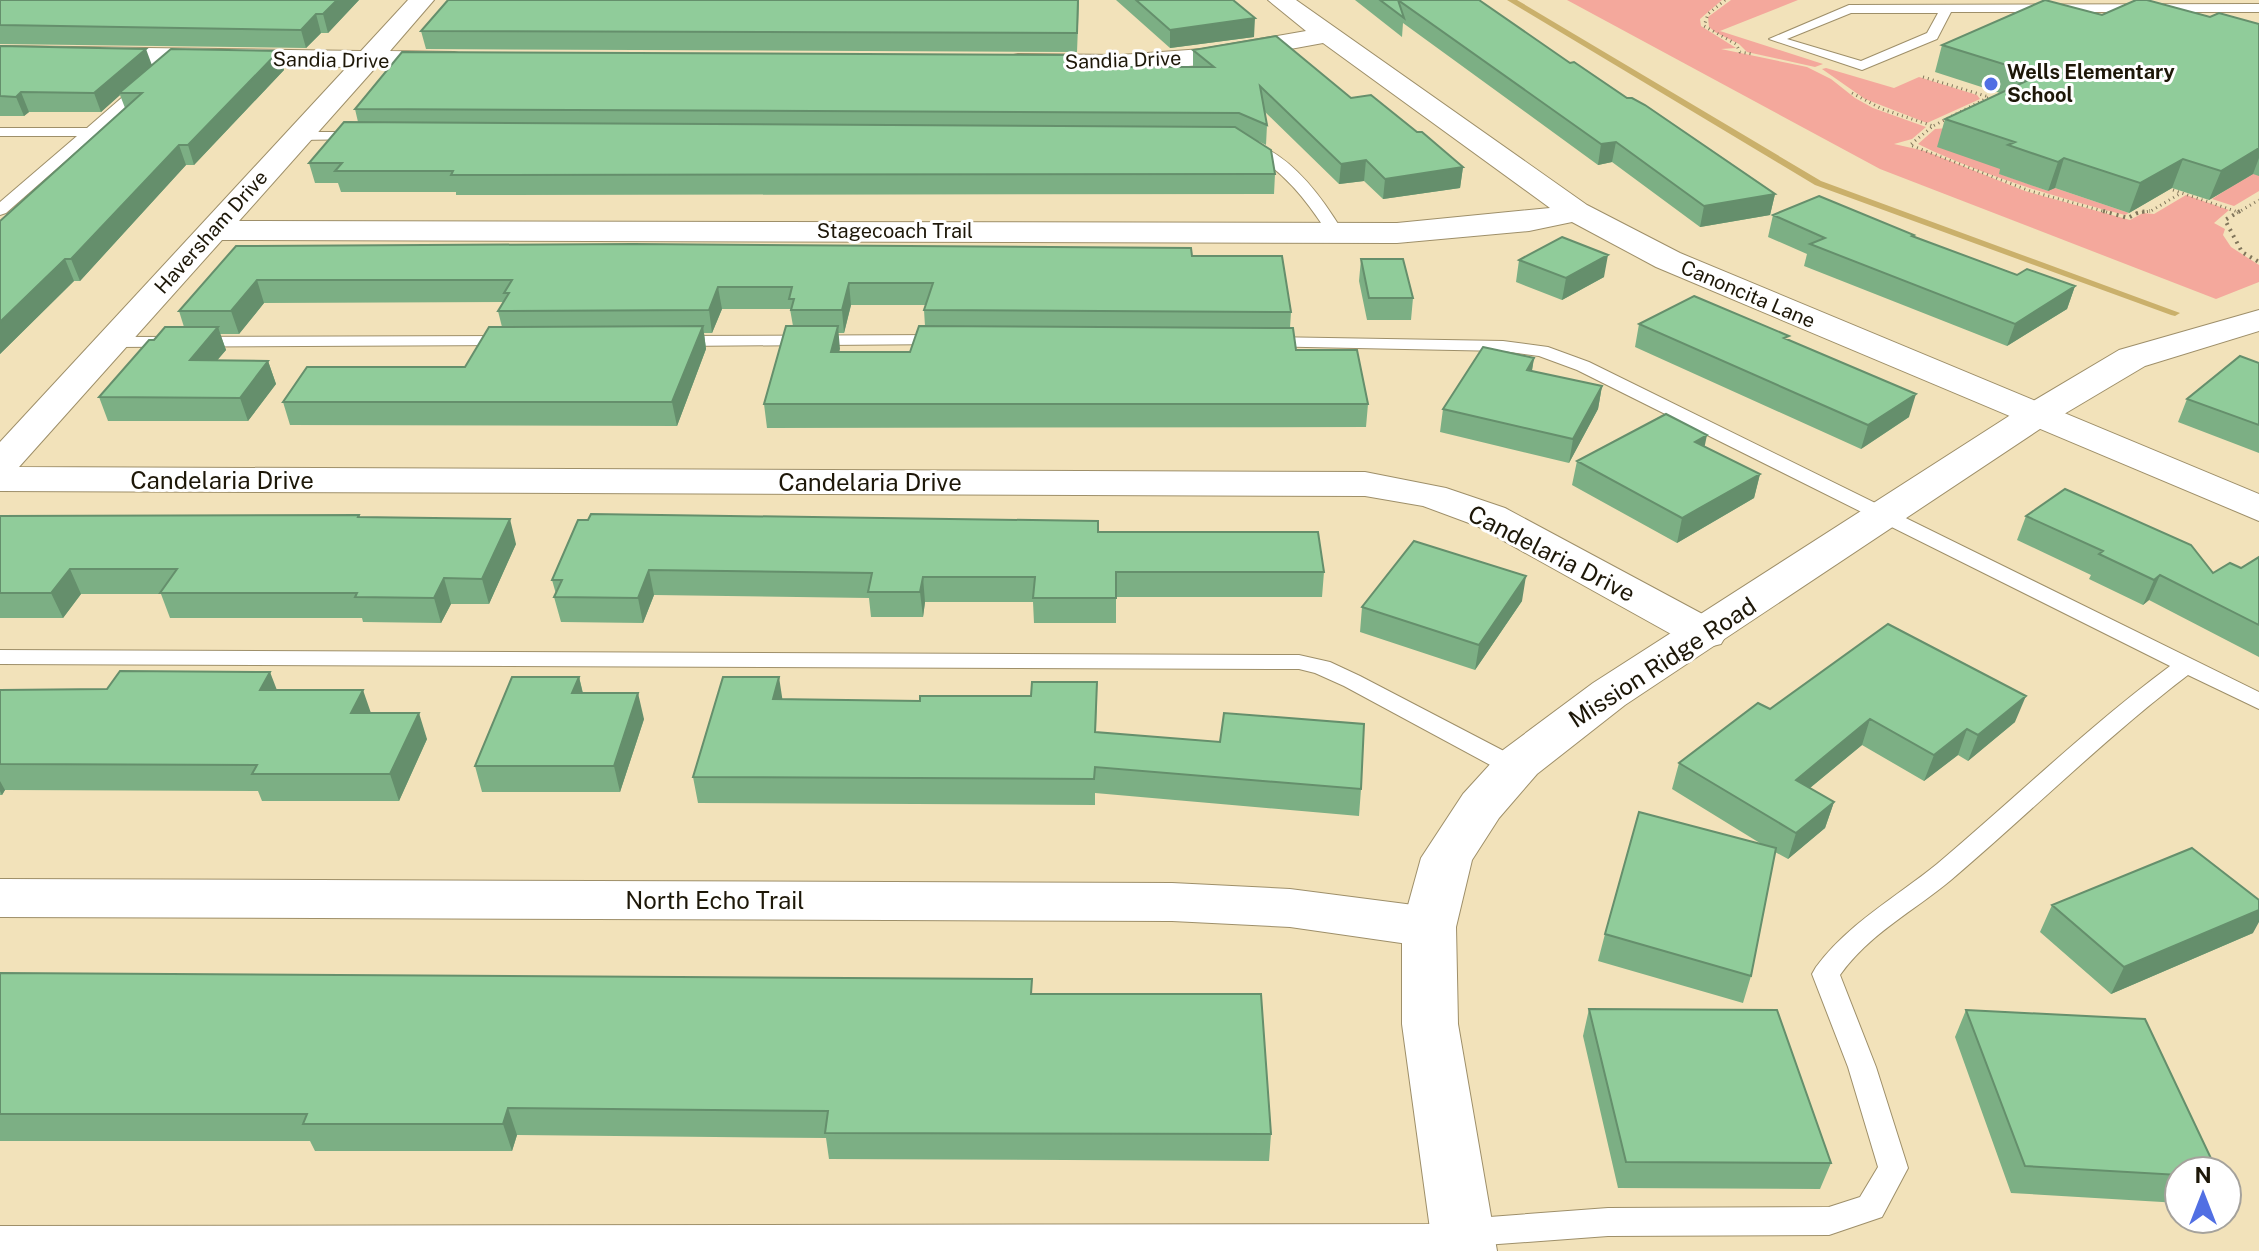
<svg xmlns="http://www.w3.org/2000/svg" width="2259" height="1251" viewBox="0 0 2259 1251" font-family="'Public Sans',sans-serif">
  <rect width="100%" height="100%" fill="#f2e2ba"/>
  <path fill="#f4a89c" d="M1567 0H1722L1700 19 1701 26 1736 48 1721 49 1807 67 1831 79 1855 98 1873 108 1926 127 1912 139 1894 144 1925 151 2025 191 2130 220 2143 213 2154 214 2186 195 2229 210 2214 223 2225 229 2223 235 2231 247 2259 265V282L2216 299 1880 169Z
    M1731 0H1798L1720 31 1823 64 1815 67 1747 52 1739 44 1715 32 1709 27 1708 17Z
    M1826 68 1894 88 1919 77 1977 95 1980 99 1927 123 1865 99 1822 69Z
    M1948 128 2006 171 2000 174 2048 191 2055 188 2129 213 2125 215C2054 197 1984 176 1918 144L1935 129Z
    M2252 173 2259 175V191L2234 206 2212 199Z"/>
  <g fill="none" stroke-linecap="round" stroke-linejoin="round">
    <path fill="#cab06b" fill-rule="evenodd" d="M1507 0H1517L1821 181 2180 313 2175 316 2171 315 1815 185Z"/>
    <g stroke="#9e8f69" stroke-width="2">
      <path id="service" d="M2259 4V12H1951L1937 39 1862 70 1769 39 1849 5ZM1851 13H1938L1927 33 1861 61 1787 39Z
        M141 81 153 84 6 213 0 215V202L77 136H0V128H87Z
        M361 132 368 136 366 139 298 140 291 136 298 132Z
        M1250 142C1291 154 1322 197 1343 232L1341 235H1329C1306 199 1283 170 1245 149L1243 146Z
        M943 335 949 336 952 340 949 344 678 346 669 341 678 336Z
        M511 336 517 337 520 341 517 345 112 347 103 342 112 337Z
        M1266 337 1503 341 1548 347 1589 362 2259 692V709L2188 675C2105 738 2031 812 1951 880 1914 911 1869 934 1840 975L1876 1067 1908 1168 1882 1217 1829 1235 1608 1236 1471 1246 1461 1251H0V1226L1451 1224 1463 1219 1608 1208 1829 1207 1860 1197 1878 1167 1848 1067 1812 974 1816 967C1849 923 1895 898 1937 864 2015 798 2088 727 2170 666L1577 370 1539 356 1503 351 1260 346 1257 342Z
        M0 650 1299 655 1330 662 1360 676 1523 761 1526 767 1523 773H1505L1344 686 1315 673 1299 669 0 664Z"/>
    </g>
    <g stroke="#9e8f69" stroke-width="2">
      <path id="minor" d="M408 0H434L390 51 454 52 463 54 467 60 463 66 376 67 239 221 1397 223 1550 208 1323 43 1202 65 1120 71 1018 70 1009 68 1005 62 1009 56 1018 54 1120 55 1202 49 1306 31 1268 0H1296L1587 205 1680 253 2259 494V521L1656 267 1572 222 1529 231 1397 243 222 240 19 467 1365 472 1446 488 1505 508 1721 624 1727 634 1721 644 1705 648 1689 644 1477 526 1423 506 1365 496 0 491V442L347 67 0 62V46L361 51Z
        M0 879 1172 883 1290 889 1429 907 1448 913 1456 927 1448 941 1429 947 1290 927 1172 921 0 917Z"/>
    </g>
    <g stroke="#9e8f69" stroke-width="2">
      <path id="tertiary" d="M2259 310V331L2145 366 2049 423 1625 705 1537 774 1499 818 1472 860 1456 927 1458 1024 1497 1251H1433L1402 1024V927L1421 858 1463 794 1503 750 1593 683 2023 407 2119 350Z"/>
    </g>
    <path stroke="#80755b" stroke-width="3" stroke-dasharray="1 4" stroke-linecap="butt" d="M1725 0 1708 14 1704 26 1736 44 1740 52 1752 54
      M1923 77 1989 97 1933 126
      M1852 93 1882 109 1933 126 1910 145 2030 191 2110 213
      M2173 190 2238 212
      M2137 213 2151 211 2181 193
      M2237 213 2259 200"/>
    <path stroke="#80755b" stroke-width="4" stroke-dasharray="2 5" stroke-linecap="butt" d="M2103 211 2128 218 2139 212 2150 211
      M2240 211 2225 220 2242 252 2259 262"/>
    <use href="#service" fill="#fff" fill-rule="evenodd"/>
    <use href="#minor" fill="#fff" fill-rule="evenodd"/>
    <use href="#tertiary" fill="#fff" fill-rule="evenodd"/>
  </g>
  <path fill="#7caf84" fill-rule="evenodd" d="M0 0H359L328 33H321L306 48 0 44Z
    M448 0H1079L1077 52 426 49 421 31Z
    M1116 0H1233L1254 37 1170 48Z
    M1355 0H1479L1570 63 1775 194 1770 215 1700 227 1612 162 1598 165 1403 23 1402 37Z
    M2102 15 2210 17 2259 24V176L2253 174 2209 200 2172 188 2129 213 2055 188 2048 191 1999 174 2000 169 1937 147 1945 119 2000 93 1935 72 1942 45Z
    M0 46 152 65 279 51 284 70 194 165H186L80 281H74L0 354V221L125 108 120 95 101 112H29L24 116H0Z
    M1193 50 1351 98 1417 132 1463 167 1460 188 1383 199 1364 181 1339 184 1264 111 1267 125 1266 145 1258 141 1275 174 1274 194 456 195V192H341L338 183H315L309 163 358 122 355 109 1077 67H1193Z
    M1773 215 1914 237 2017 275 2075 286 2067 309 2007 346 1804 266 1807 254 1768 237Z
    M236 246 1192 256 1291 312 1290 328 1296 350 1368 404 1366 427 767 428 764 404 793 326 790 309H722L712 333H704L706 349 677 426 290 425 283 402 465 367 502 327 498 311 504 302 264 303 239 334H220L226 350 217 360 268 361 276 384 248 421H108L99 397 154 340 184 327 179 311ZM851 305H926L924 310 925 326 910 352H839L838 333H844Z
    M1361 259 1413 298 1411 320H1367L1359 281Z
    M1519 260 1604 277 1562 300 1516 282Z
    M1639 324 1788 339 1909 417 1861 449 1635 347Z
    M1534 358 1532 371 1602 386 1598 409 1569 463 1440 432 1443 409Z
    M2259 363V453L2178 422 2187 399Z
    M1705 447 1760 474 1754 498 1677 543 1572 485 1577 461Z
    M359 515 360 517 516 544 489 604H451L441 623 363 622 362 618H170L161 594H81L63 618H0V516Z
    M2026 516 2213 573 2241 568 2259 557V657L2149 600 2143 605 2089 579 2091 575 2017 540Z
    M578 520 1098 532 1324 572 1322 597H1116V623H1034L1033 602H925L923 617H871L869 598 654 595 643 623 561 622 554 597 556 594 552 580Z
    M1522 601 1475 670 1360 632 1362 607Z
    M579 677 583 693 644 719 620 792H482L475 766Z
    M1097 682 1096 732 1361 789 1359 816 1095 793V805L698 803 693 777 783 699 920 701 1031 696Z
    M0 690H277L370 713 427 739 399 801H262L258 791 5 790 2 795H0Z
    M1770 709 2015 722 1968 761 1958 755 1924 781 1862 745 1810 788 1834 802 1825 828 1788 859 1775 852 1751 976 1743 1003 1598 961 1605 934 1763 845 1672 789 1679 763Z
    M2052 905 2253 933 2111 994 2040 932Z
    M0 973 1032 979V994L1271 1134 1269 1161 829 1159 826 1138 517 1135 512 1151H315L310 1141H0Z
    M1589 1009 1831 1163 1820 1189 1618 1188 1583 1036Z
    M1966 1010 2179 1171V1203L2011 1193 1955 1037Z"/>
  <path fill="#658f6c" d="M337 0H359L328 33 323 14Z
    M316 14 321 33 306 48 301 30Z
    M1255 18 1254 37 1170 48V30Z
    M146 49 153 68 119 93 120 95 101 112 94 93Z
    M279 51 284 70 194 165 188 145Z
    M21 92 29 112 24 116 16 97Z
    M1616 142 1612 162 1598 165 1601 144Z
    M179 145 186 165 80 281 71 259Z
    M2259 148V158L2253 174 2209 200 2221 171Z
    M2064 158 2055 188 2048 191 2058 162Z
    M2183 159 2172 188 2129 213 2140 183Z
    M1366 160 1364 181 1339 184 1341 164Z
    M1463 167 1460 188 1383 199 1385 179Z
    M1775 194 1770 215 1700 227 1704 206Z
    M1608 255 1604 277 1562 300 1566 278Z
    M65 259 74 281 0 354V322Z
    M257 280 264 303 239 334 231 311Z
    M849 283 851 305 844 333 842 310Z
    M2075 286 2067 309 2007 346 2015 324Z
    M718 287 722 309 712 333 709 310Z
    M703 326 706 349 677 426 672 402Z
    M838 326 840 349 833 375 831 352Z
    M218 327 226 350 198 383 190 360Z
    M1534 358 1530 381 1527 370Z
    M268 361 276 384 248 421 240 398Z
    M1602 386 1598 409 1569 463 1573 439Z
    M1916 394 1909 417 1861 449 1868 425Z
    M1707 435 1702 459 1695 442Z
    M1760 474 1754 498 1677 543 1682 518Z
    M510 519 516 544 489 604 482 579Z
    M70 569 81 594 63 618 51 593Z
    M649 570 654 595 643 623 638 598Z
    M2160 575 2149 600 2143 605 2154 580Z
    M1526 576 1522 601 1475 670 1479 645Z
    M923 577 925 602 923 617 920 592Z
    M444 578 451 604 441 623 434 598Z
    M270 672 280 698 260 690Z
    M579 677 585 703 572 693Z
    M779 677 783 703 773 699Z
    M363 690 372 716 351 713Z
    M638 693 644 719 620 792 614 766Z
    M2026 696 2015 722 1968 761 1978 735Z
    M419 713 427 739 399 801 390 774Z
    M1870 719 1862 745 1788 806 1796 780Z
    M1967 729 1958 755 1924 781 1934 755Z
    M0 781 5 790 2 795 0 791Z
    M1834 802 1825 828 1788 859 1796 833Z
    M2259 910V922L2253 933 2111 994 2124 967Z
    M508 1108 517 1135 512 1151 503 1124Z"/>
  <path fill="#90cc9a" stroke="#658f6c" stroke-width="2" d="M0 0H337L323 14H316L301 30 0 25Z
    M448 0H1078L1077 33 421 31Z
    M1136 0H1233L1255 18 1170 30Z
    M1380 0H1398L1404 18Z
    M1398 0H1479L1570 63 1574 62 1627 98H1632L1645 105 1775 194 1704 206 1616 142 1601 144Z
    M2045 0 2102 15 2136 0H2147L2210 17 2219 13 2259 24V148L2221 171 2183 159 2140 183 2064 158 2058 162 2008 145 2015 142 1945 119 2039 75 1942 45Z
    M1276 36 1351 98 1371 95 1417 132H1422L1463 167 1385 179 1366 160 1341 164 1260 86 1267 125 1239 113 355 109 402 52 1076 55V67H1214L1193 50Z
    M0 46 146 49 94 93 21 92 16 97 0 96Z
    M171 49 279 51 188 145H179L71 259H65L0 322V221L142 93H119Z
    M344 122 1235 127 1271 150 1275 174 451 175 453 171H335L342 163H309Z
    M1819 196 1914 235 1912 236 2017 275 2027 269 2075 286 2015 324 1810 244 1825 238 1773 215Z
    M1562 237 1608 255 1566 278 1519 260Z
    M633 244 1191 248 1192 256H1282L1291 312 924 310 933 283H849L842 310H791L794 299H789L792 287H718L709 310 498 311 509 293H504L512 280H257L231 311H179L236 246Z
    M1361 259H1403L1413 298H1369Z
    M1694 296 1789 336 1784 338 1916 394 1868 425 1639 324Z
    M703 326 672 402H283L307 367H465L489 327Z
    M786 326H838L831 352H910L919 326 1293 328 1296 350H1357L1368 404H764Z
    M165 327H218L190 360 268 361 240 398 99 397 149 340H154Z
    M1483 347 1534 358 1527 370 1602 386 1573 439 1443 409Z
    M2240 356 2259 363V425L2187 399Z
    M1666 414 1707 435 1695 442 1760 474 1682 518 1577 461Z
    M2065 489 2191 545 2213 573 2230 563 2241 568 2259 557V625L2160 575 2154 580 2099 554 2103 551 2026 516Z
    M591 514 1098 521V532H1318L1324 572H1116V598H1033L1035 577H923L920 592H868L872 573 649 570 638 598 554 597 562 580H552L578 520H588Z
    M359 515 358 517 510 519 482 579 444 578 434 598 355 597 357 593H160L177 569H70L51 593H0V516Z
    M1414 541 1526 576 1479 645 1362 607Z
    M1888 624 2026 696 1978 735 1967 729 1934 755 1870 719 1796 780 1834 802 1796 833 1679 763 1758 703 1770 709Z
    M120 671 270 672 260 690H363L351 713H419L390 774H252L257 765 0 764V690L107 689Z
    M512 677H579L572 693H638L614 766H475Z
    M723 677H779L773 699 920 701V696H1031L1032 682H1097L1095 732 1220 742 1224 713 1364 724 1361 789 1095 767 1094 779 693 777Z
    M1639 812 1776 848 1751 976 1605 934Z
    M2192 848 2259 900V910L2124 967 2052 905Z
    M0 973 1032 979 1031 994H1261L1271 1134 825 1133 828 1111 508 1108 503 1124H303L307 1114H0Z
    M1589 1009 1777 1010 1831 1163 1626 1162Z
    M1966 1010 2145 1019 2217 1171H2179V1175L2025 1166Z"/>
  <circle fill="#516fe3" stroke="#fff" stroke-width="3" cx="1991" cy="84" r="8"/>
  <g text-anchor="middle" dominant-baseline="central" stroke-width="6" stroke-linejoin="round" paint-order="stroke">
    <g font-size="20" fill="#1d1708" stroke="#fff">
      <text transform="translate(331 60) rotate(1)">Sandia Drive</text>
      <text transform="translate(1123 60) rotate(-2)">Sandia Drive</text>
      <text x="895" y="231">Stagecoach Trail</text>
      <text transform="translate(211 232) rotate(-48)">Haversham Drive</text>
      <text transform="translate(1748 294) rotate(23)">Canoncita Lane</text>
    </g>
    <g font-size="20" font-weight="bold" fill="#1d1708" stroke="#fff" text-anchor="start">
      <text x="2007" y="72">Wells Elementary<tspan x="2007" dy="23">School</tspan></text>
    </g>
    <g font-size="24" fill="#1d1708" stroke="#fff">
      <text x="222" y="480">Candelaria Drive</text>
      <text x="870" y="482">Candelaria Drive</text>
      <text transform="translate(1552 553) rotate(27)">Candelaria Drive</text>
      <text transform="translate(1662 662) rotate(-33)">Mission Ridge Road</text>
      <text x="715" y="900">North Echo Trail</text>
    </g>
  </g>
  <g transform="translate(2203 1195)"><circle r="38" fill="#ffffff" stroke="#a5a29c" stroke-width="2"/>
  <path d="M0-6L14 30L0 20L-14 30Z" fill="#516fe3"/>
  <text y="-12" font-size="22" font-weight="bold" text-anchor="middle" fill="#1d1708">N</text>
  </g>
</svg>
